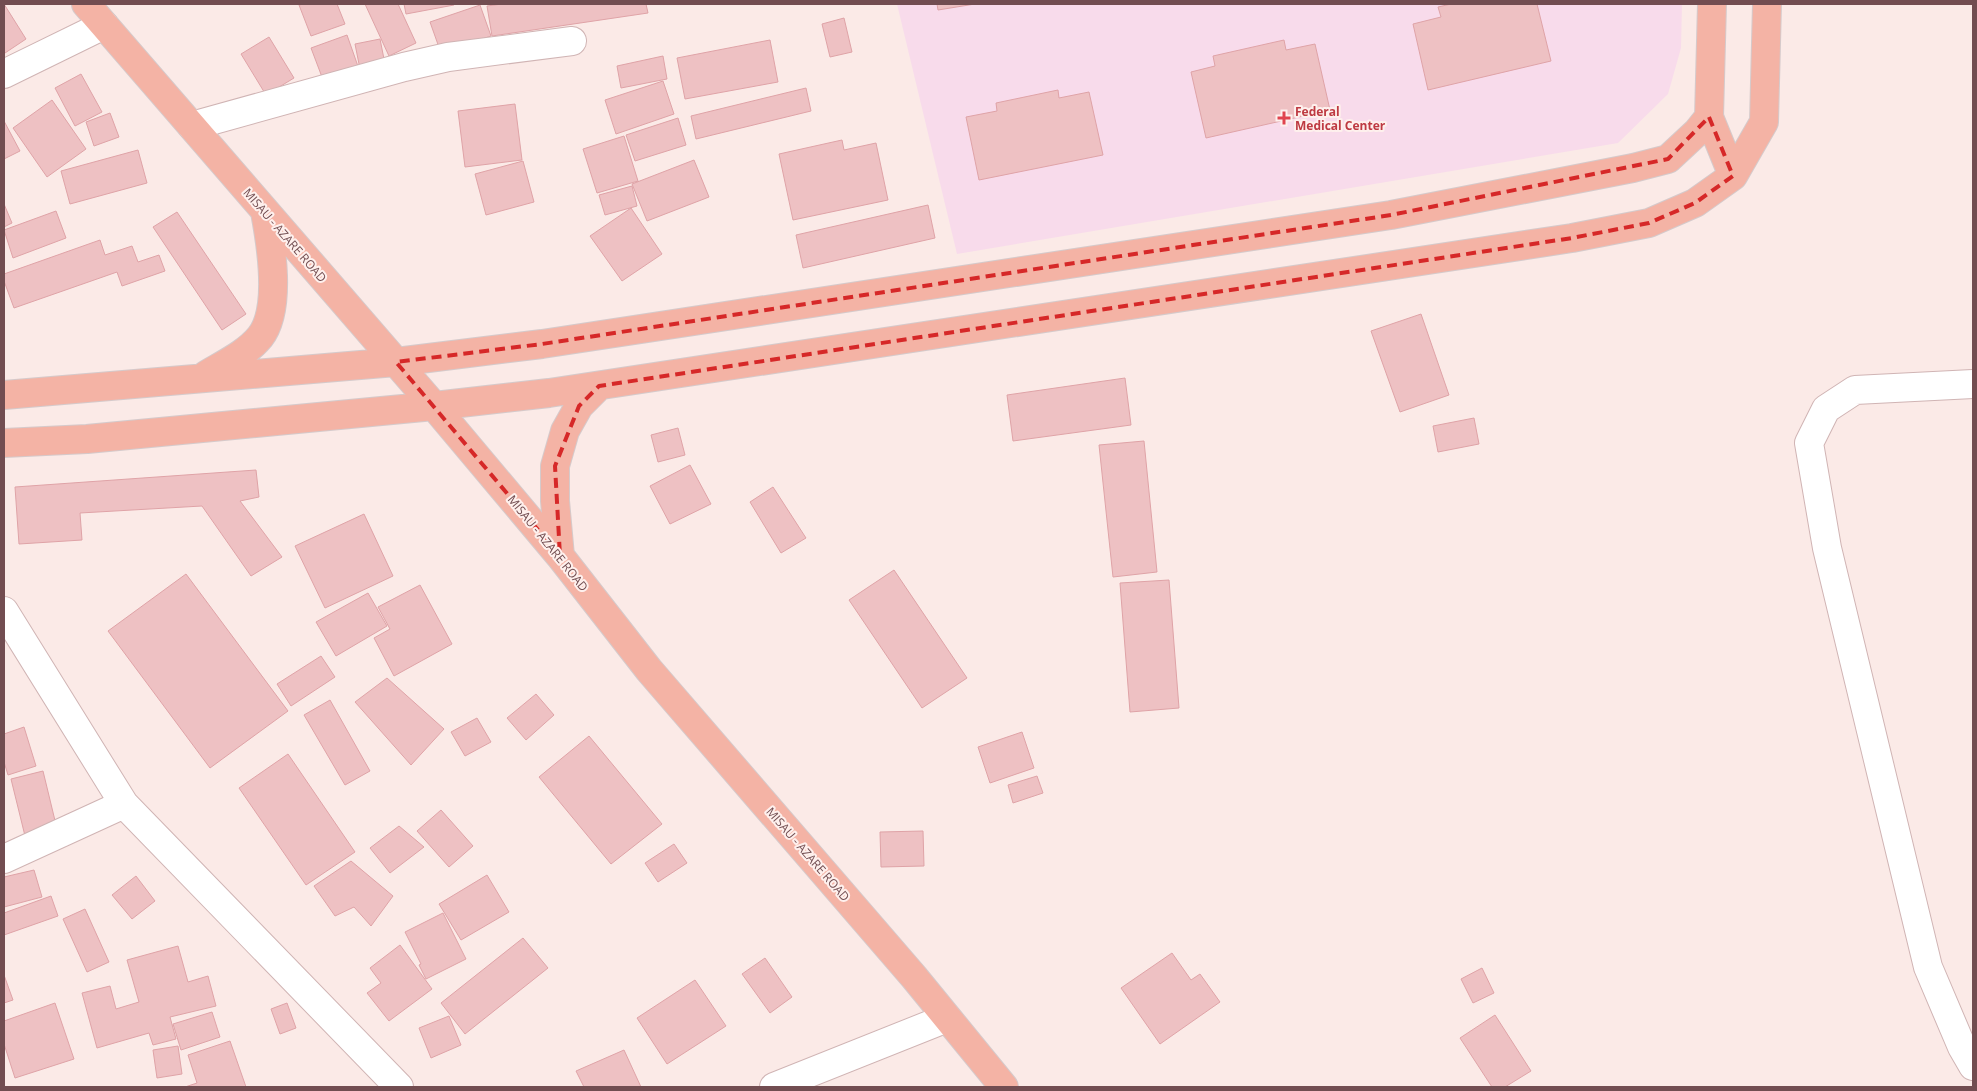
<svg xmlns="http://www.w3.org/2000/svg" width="1977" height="1091" viewBox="0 0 1977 1091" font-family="'Open Sans',sans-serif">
  <rect width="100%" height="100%" fill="#fbeae7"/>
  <path fill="#f8dbeb" d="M897 4H1682L1681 48 1668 94 1618 143 957 254Z"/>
  <path fill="#eec1c3" stroke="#dfa3a7" d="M4 4 26 39 5 53 4 52Z
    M304 4H337L345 24 311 36 299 5Z
    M365 4H398L416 43 389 56Z
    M404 4H454V5L406 14Z
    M502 4H646L648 13 492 36 487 6Z
    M937 4H975L938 10Z
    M1451 4H1537L1551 61 1428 90 1413 24 1441 17 1438 7Z
    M480 5 491 36 441 53 430 22Z
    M844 18 852 52 830 57 822 24Z
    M347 35 360 72 325 85 311 48Z
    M269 37 294 78 266 95 241 54Z
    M380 39 385 64 360 69 355 44Z
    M770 40 778 82 685 99 677 58Z
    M1284 40 1286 50 1315 44 1330 110 1206 138 1191 72 1215 66 1213 56Z
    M663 56 667 79 621 88 617 66Z
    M81 74 102 112 75 126 55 88Z
    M663 81 674 114 616 134 605 100Z
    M806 88 811 111 696 139 691 116Z
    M1058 90 1059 98 1089 92 1103 155 979 180 966 117 997 111 996 103Z
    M52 100 86 149 47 177 13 128Z
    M515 104 522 160 465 167 458 111Z
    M110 113 119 137 94 146 86 122Z
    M678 118 686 145 635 161 626 135Z
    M4 121 20 151 4 159Z
    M624 136 638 181 597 193 583 149Z
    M842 140 844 150 876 143 888 200 793 220 779 154Z
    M138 150 147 183 70 204 61 171Z
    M694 160 709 197 647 221 632 184Z
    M523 161 534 202 486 215 475 174Z
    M632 186 637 206 605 215 599 195Z
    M4 204 12 223 4 227Z
    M928 205 935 238 803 268 796 235Z
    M631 208 662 254 622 281 590 236Z
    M56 211 66 238 13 258 4 230Z
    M177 212 246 314 222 330 153 227Z
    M100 240 105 255 132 246 138 262 159 255 165 271 122 286 117 272 14 308 4 281V274Z
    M1421 314 1449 395 1400 412 1371 331Z
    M1125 378 1131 425 1013 441 1007 395Z
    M1474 418 1479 444 1438 452 1433 426Z
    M678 428 685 455 658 462 651 435Z
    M1144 441 1157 572 1113 577 1099 445Z
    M690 465 711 504 670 524 650 486Z
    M256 470 259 497 240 501 282 557 251 576 202 506 80 513 82 540 19 544 15 487Z
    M773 487 806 538 781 553 750 502Z
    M364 514 393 576 325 608 295 546Z
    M894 570 967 678 922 708 849 600Z
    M186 574 288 711 210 768 108 631Z
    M1169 580 1179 708 1130 712 1120 583Z
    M420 585 452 644 394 676 374 638 390 629 378 607Z
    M368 593 387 626 336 656 316 622Z
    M321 656 335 677 291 706 277 684Z
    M387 678 444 729 411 765 355 702Z
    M536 694 554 715 526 740 507 718Z
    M330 700 370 771 345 785 304 715Z
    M477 718 491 742 465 756 451 732Z
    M24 727 36 766 8 775 4 762V734Z
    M1022 732 1034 768 990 783 978 747Z
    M589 736 662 824 611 864 539 777Z
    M288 754 355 852 306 885 239 788Z
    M43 771 58 833 26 840 11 779Z
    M1037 776 1043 793 1013 803 1008 785Z
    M441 810 473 846 449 867 417 831Z
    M399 826 424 847 390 873 370 848Z
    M923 831 924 866 881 867 880 832Z
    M674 844 687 863 658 882 645 863Z
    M351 861 393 896 371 926 354 907 335 916 314 886Z
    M34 870 42 897 4 907V877Z
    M487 875 509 912 461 940 439 904Z
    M136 876 155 901 132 919 112 895Z
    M51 896 58 916 4 935V913Z
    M85 909 109 962 87 972 63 919Z
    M443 913 466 959 426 979 419 965 421 964 405 932Z
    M523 938 548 968 465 1034 441 1003Z
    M400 945 432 989 389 1021 367 993 381 983 370 968Z
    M178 946 188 982 208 976 216 1006 170 1017 176 1039 153 1045 149 1033 97 1048 82 993 110 986 116 1009 139 1002 127 960Z
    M1172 953 1191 980 1200 974 1220 1002 1160 1044 1121 988Z
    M765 958 792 997 770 1013 742 974Z
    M1482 968 1494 993 1473 1003 1461 979Z
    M4 975 13 1000 4 1003Z
    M695 980 726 1026 667 1064 637 1018Z
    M55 1003 74 1059 15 1078 4 1044V1021Z
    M287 1003 296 1028 280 1034 271 1009Z
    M212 1012 220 1037 181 1050 173 1024Z
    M1495 1015 1531 1071 1505 1087H1492L1460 1038Z
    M449 1016 461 1045 431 1058 419 1028Z
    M230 1041 246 1087H185L197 1083 188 1055Z
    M178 1046 182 1074 157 1078 153 1050Z
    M624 1050 641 1087H584L576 1071Z"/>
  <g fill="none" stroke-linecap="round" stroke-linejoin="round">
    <g stroke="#d0b4b4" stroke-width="30">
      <path id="street" d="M4 74 104 25
        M192 126 404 67 448 57 572 41
        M1973 384 1855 390 1826 409 1809 443 1827 548 1928 967 1962 1047 1973 1066
        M4 611 124 804 399 1087
        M4 859 124 804
        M774 1087 947 1018"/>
    </g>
    <g stroke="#d5cacb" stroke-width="30">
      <path id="primary" d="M86 4 434 406 560 556 649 670 914 977 1004 1087
        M1709 117 1733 176
        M206 375C224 364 246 354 260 337 282 309 271 244 265 212
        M4 395 396 362 542 344 1391 215 1633 168 1668 159 1697 132 1709 117 1712 4
        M4 443 87 439 434 406 549 393 1572 238 1649 223 1695 203 1733 176 1764 122 1767 4
        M560 556 555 501V466L565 431 579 406 599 386"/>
    </g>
    <use href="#street" stroke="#fff" stroke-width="28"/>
    <use href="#primary" stroke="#f4b3a5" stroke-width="28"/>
  </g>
  <path fill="none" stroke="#d62828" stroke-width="4" stroke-dasharray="10 6" stroke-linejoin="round" d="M1709 117 1733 176 1695 203 1649 223 1572 238 599 386 579 406 555 466 560 556 396 362 542 344 1391 215 1668 159Z"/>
  <path fill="#e0444e" stroke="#fef0ed" stroke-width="2" d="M1281.5 110.5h5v5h5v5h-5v5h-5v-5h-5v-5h5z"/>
  <g text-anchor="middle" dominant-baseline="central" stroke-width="4" stroke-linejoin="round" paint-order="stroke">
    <g font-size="12" font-weight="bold" fill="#be3a42" stroke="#fef0ed" text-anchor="start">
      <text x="1295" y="111">Federal<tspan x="1295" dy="14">Medical Center</tspan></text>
    </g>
    <g font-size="12" fill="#724d51" stroke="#fef0ed">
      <text transform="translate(285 235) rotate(49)">MISAU - AZARE ROAD</text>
      <text transform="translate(548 543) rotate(51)">MISAU - AZARE ROAD</text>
      <text transform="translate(808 854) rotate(49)">MISAU - AZARE ROAD</text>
    </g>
  </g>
  <rect width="1977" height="1091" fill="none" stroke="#724d51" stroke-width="10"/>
</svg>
